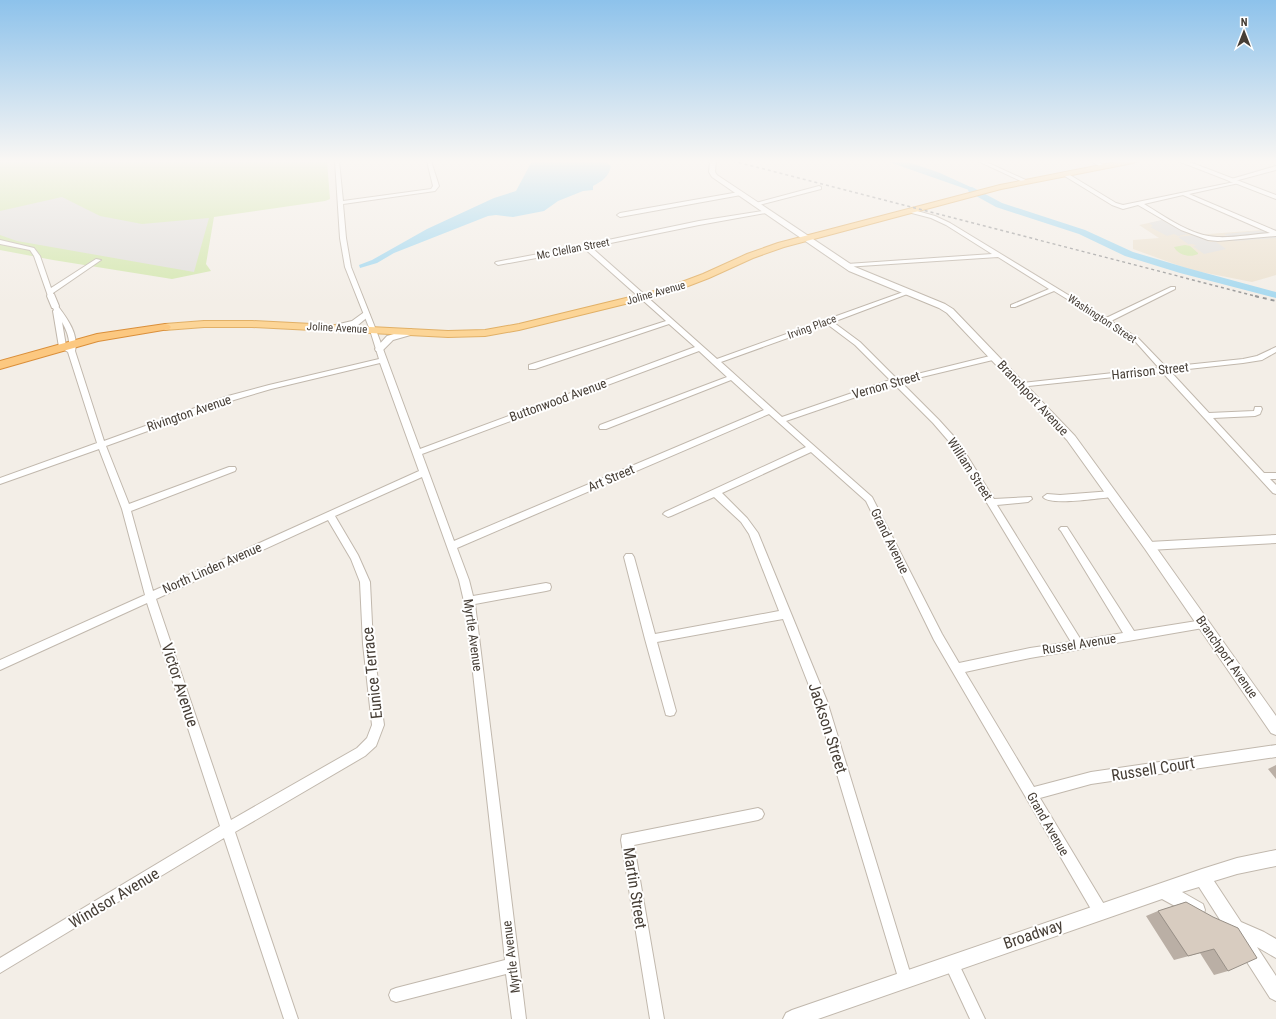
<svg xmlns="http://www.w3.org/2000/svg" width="1276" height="1019" viewBox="0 0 1276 1019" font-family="'Roboto Condensed',sans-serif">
  <rect width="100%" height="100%" fill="#f3eee7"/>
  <path fill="#ece2d1" d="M1163 220 1195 235 1276 229V275L1252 282 1191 270 1133 249V240L1159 238 1139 225Z"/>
  <path fill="#d4e7b0" d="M0 161H327L330 199 325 201 214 217 206 264 211 271 172 279 53 260 0 250Z
    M1185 245 1190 246 1198 253V254C1190 258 1178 255 1174 247Z"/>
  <path fill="#e1dfdc" d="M62 197 100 216 142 224 209 218 194 272 17 241 0 235V211Z
    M1162 220 1188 234 1178 236 1174 234 1167 236 1150 227 1153 226 1149 223Z
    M1276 229V238L1235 241 1224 234Z
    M1195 235 1210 242H1216L1226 249 1204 254 1193 246H1196L1193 244H1188L1178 237Z"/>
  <path fill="#a4d8ef" d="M532 161H604L611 166C609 177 602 181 593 186V190L583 191 558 201 544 211 513 217 496 215 488 216 394 253 377 263 360 268 359 265 372 260 427 229 494 198 516 191Z
    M886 161H905L940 173 975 189 969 190Z"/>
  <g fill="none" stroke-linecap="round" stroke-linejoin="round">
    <path fill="#a4d8ef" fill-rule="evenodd" d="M972 187 1002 203 1085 230 1133 252 1187 268 1276 292V298L1180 273 1125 256 1079 234 996 207 969 192 968 190 969 188Z"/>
    <g stroke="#c1b8ad" stroke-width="2">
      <path id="minor" d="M335 161H339L343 201 431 189 433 186 427 161H431L439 186 435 191 343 204 346 238 351 267 376 330 420 449 695 347 669 324 535 369H529V365L666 321 585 249 498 265 495 263 496 262 565 249 699 221 768 210 769 211 766 213 699 225 591 247 717 359 906 291H910V293L833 322 860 342 897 379 994 355H997V359L901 382 939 420 958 441 994 499 1031 497 1032 499 1028 502 997 505 1081 640 1123 633 1061 531 1059 529 1061 527H1067L1134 631 1203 620 1207 621 1208 624 1207 627 1203 628 1030 658 965 672 1034 787 1091 772 1276 745V757L1091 784 1040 798 1105 906 1107 911 1105 916 1100 918 1095 916 934 640 866 501 811 452 722 493 747 518 758 533 827 701 912 979 910 984 905 986 900 984 815 701 783 619 657 642 676 711 674 715 670 716 666 715 645 639 624 557 626 554H632L634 557 655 634 779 611 749 534 741 522 714 497 671 516 668 517 663 514 665 512 806 447 769 414 457 548 469 580 473 596 546 583 550 584 551 587 550 590 546 591 475 604 526 1019H512L506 974 396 1002 391 1000 389 995 391 990 396 988 505 960 466 610 459 580 422 477 335 516 358 555 370 582 373 644 384 725 376 746 365 756 235 832 298 1019H284L224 838 0 973V958L220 826 147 603 0 670V660L145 595 122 509 99 449 0 484V478L97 443 68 352 59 347 53 311 54 310 52 306 55 304 57 305C67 318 79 334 75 351L104 441 228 396 269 385 379 359 370 330 345 267 340 238ZM62 322C66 329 70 338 69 347L66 346ZM827 324 855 345 890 380 782 417 721 362ZM699 351 727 377 600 425 599 427 600 429H606L731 380 764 410 454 541 422 454ZM380 363 419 471 153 591 131 511 235 471 236 469 235 467H229L129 504 106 446 234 400 271 389ZM894 384 933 423 952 445 1071 642 1030 648 959 663 942 634 872 497 786 421ZM328 520 351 559 360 582 363 644 372 725 367 738 357 748 231 820 156 599Z
        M978 161H984L1030 182 1025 183Z
        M1091 161H1097L1107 167 1102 168Z
        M1276 166V170L1231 182 1228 180Z
        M1065 172 1116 203 1123 205 1239 181V183L1189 194 1276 231V236L1218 241 1208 240 1181 230 1138 205 1123 209 1112 205 1063 175 1062 174ZM1183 195 1270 233C1255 234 1232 238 1217 237 1191 236 1166 217 1144 204Z
        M819 186 821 187V189L755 206 752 204Z
        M739 192 741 193V195L620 217 617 215 620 213Z
        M910 209 935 216 950 223 1106 318 1171 287H1175V289L1111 321 1138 338 1166 367 1243 359 1257 356 1276 347V352L1262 360 1243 363 1170 371 1209 413 1254 411 1255 407H1261L1262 409 1260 414 1255 416 1213 418 1264 473H1276V479H1270L1276 485V494L1273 493 1162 372 1019 387 1018 385 1022 383 1159 368 1134 340 1054 291 1015 307H1011V305L1049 289 998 257 845 267 844 266 847 264 992 254 946 225 931 218 908 212 907 211Z
        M0 240 34 248 40 256 51 288 96 259 101 260 53 293 54 296 51 298 48 296 34 256 30 250 0 244Z
        M1112 491 1116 494 1112 497C1100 498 1049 506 1043 497L1047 494 1060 495Z
        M1276 535V543L1149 550 1146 549 1144 546 1146 543 1149 542Z
        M758 808 762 810 764 814 762 818 758 820 634 845 664 1019H650L621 840 622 835Z
        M951 956 956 958 985 1019H970L944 963 946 958Z"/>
    </g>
    <g stroke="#c1b8ad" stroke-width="2">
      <path id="tertiary" d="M710 161H716L715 172 717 175 855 267 945 304 953 309 1075 436 1153 543 1276 716V735L1271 733 1145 549 1067 440 947 313 939 308 849 271 712 177 709 172Z
        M1178 161H1187L1276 195V199Z
        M48 294H54L59 306 58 308H52L47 296Z
        M363 313H366L370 315 358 325 334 331 330 328 331 326 352 321Z
        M411 329 415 332 414 334 393 340 382 351H376L375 349 387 336Z
        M1276 850V866L1237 874 1214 881 1241 922 1264 932 1276 939V958L1257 947 1276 976V1001L1270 998 1199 887 1182 892 1203 904 1205 910 1203 916 1197 918 1162 899 818 1019H783L786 1013 792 1010 1202 869 1237 858Z"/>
    </g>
    <g stroke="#e1b067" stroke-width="2">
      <path id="primary" d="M1121 161H1137L1133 163 1001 189 784 247 753 258 709 278 670 293 519 330 485 336 448 337 252 327H204L165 330 160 327 165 324 204 321H252L448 331 485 330 519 324 663 289 703 274 747 254 778 243 1000 185Z"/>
    </g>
    <g stroke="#da8f3a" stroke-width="2">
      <path id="trunk" d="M165 324 169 325 171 327 169 329 98 341 0 369V361L97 334Z"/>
    </g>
    <use href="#minor" fill="#fff" fill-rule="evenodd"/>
    <use href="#tertiary" fill="#fff" fill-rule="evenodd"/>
    <use href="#primary" fill="#fcd597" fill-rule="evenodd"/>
    <use href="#trunk" fill="#fcc880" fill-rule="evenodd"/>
    <path stroke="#969696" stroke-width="1.5" stroke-dasharray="3 3" stroke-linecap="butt" d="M733 161 1259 297"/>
    <path stroke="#969696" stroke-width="2" stroke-dasharray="4 4" stroke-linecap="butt" d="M1255 296 1276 301"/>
  </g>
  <path fill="#baafa5" d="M1276 765V779L1268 769Z
    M1186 902 1228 971 1214 975 1200 953 1174 960 1146 916 1158 911Z"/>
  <path fill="#d8ccc0" stroke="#978f86" d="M1186 902 1213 917 1238 928 1257 958 1228 971 1214 949 1188 956 1158 911Z"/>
  <linearGradient id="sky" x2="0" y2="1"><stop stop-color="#8dc2eb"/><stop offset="0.53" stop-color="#faf7f4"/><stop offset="1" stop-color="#faf7f4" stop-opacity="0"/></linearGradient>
  <rect width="1276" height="304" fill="url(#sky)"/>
  <g text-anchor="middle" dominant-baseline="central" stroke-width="4" stroke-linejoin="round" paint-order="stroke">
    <g font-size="11" fill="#463e36" stroke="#fff">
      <text transform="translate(573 249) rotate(-11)">Mc Clellan Street</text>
      <text transform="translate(656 293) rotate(-16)">Joline Avenue</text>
      <text transform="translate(1102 319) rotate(33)">Washington Street</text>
      <text transform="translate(812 327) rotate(-20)">Irving Place</text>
      <text transform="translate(337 328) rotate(3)">Joline Avenue</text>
    </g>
    <g font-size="13" fill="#463e36" stroke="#fff">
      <text transform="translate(1150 371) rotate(-6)">Harrison Street</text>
      <text transform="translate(886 385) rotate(-16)">Vernon Street</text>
      <text transform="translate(1033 398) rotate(47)">Branchport Avenue</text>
      <text transform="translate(558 400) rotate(-20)">Buttonwood Avenue</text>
      <text transform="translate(189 413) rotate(-19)">Rivington Avenue</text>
      <text transform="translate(970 469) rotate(57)">William Street</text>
      <text transform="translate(611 478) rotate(-23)">Art Street</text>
      <text transform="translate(890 541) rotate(64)">Grand Avenue</text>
      <text transform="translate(212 568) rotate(-24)">North Linden Avenue</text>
      <text transform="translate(473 635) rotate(82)">Myrtle Avenue</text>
      <text transform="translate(1079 644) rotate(-9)">Russel Avenue</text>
      <text transform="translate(1227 657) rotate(55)">Branchport Avenue</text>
      <text transform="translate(1048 824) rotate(60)">Grand Avenue</text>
      <text transform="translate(511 957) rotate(-97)">Myrtle Avenue</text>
    </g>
    <g font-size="16" fill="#463e36" stroke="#fff">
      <text transform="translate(372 673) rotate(-96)">Eunice Terrace</text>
      <text transform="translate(180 685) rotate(72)">Victor Avenue</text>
      <text transform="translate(828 728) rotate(72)">Jackson Street</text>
      <text transform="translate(1153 769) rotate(-9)">Russell Court</text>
      <text transform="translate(635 888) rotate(81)">Martin Street</text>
      <text transform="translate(114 898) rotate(-31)">Windsor Avenue</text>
      <text transform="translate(1033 934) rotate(-19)">Broadway</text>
    </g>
  </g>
  <g transform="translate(1244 32)" stroke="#ffffff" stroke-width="3" paint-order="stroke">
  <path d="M0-3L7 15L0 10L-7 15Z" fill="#463e36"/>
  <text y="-6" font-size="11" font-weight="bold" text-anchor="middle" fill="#463e36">N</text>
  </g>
</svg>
